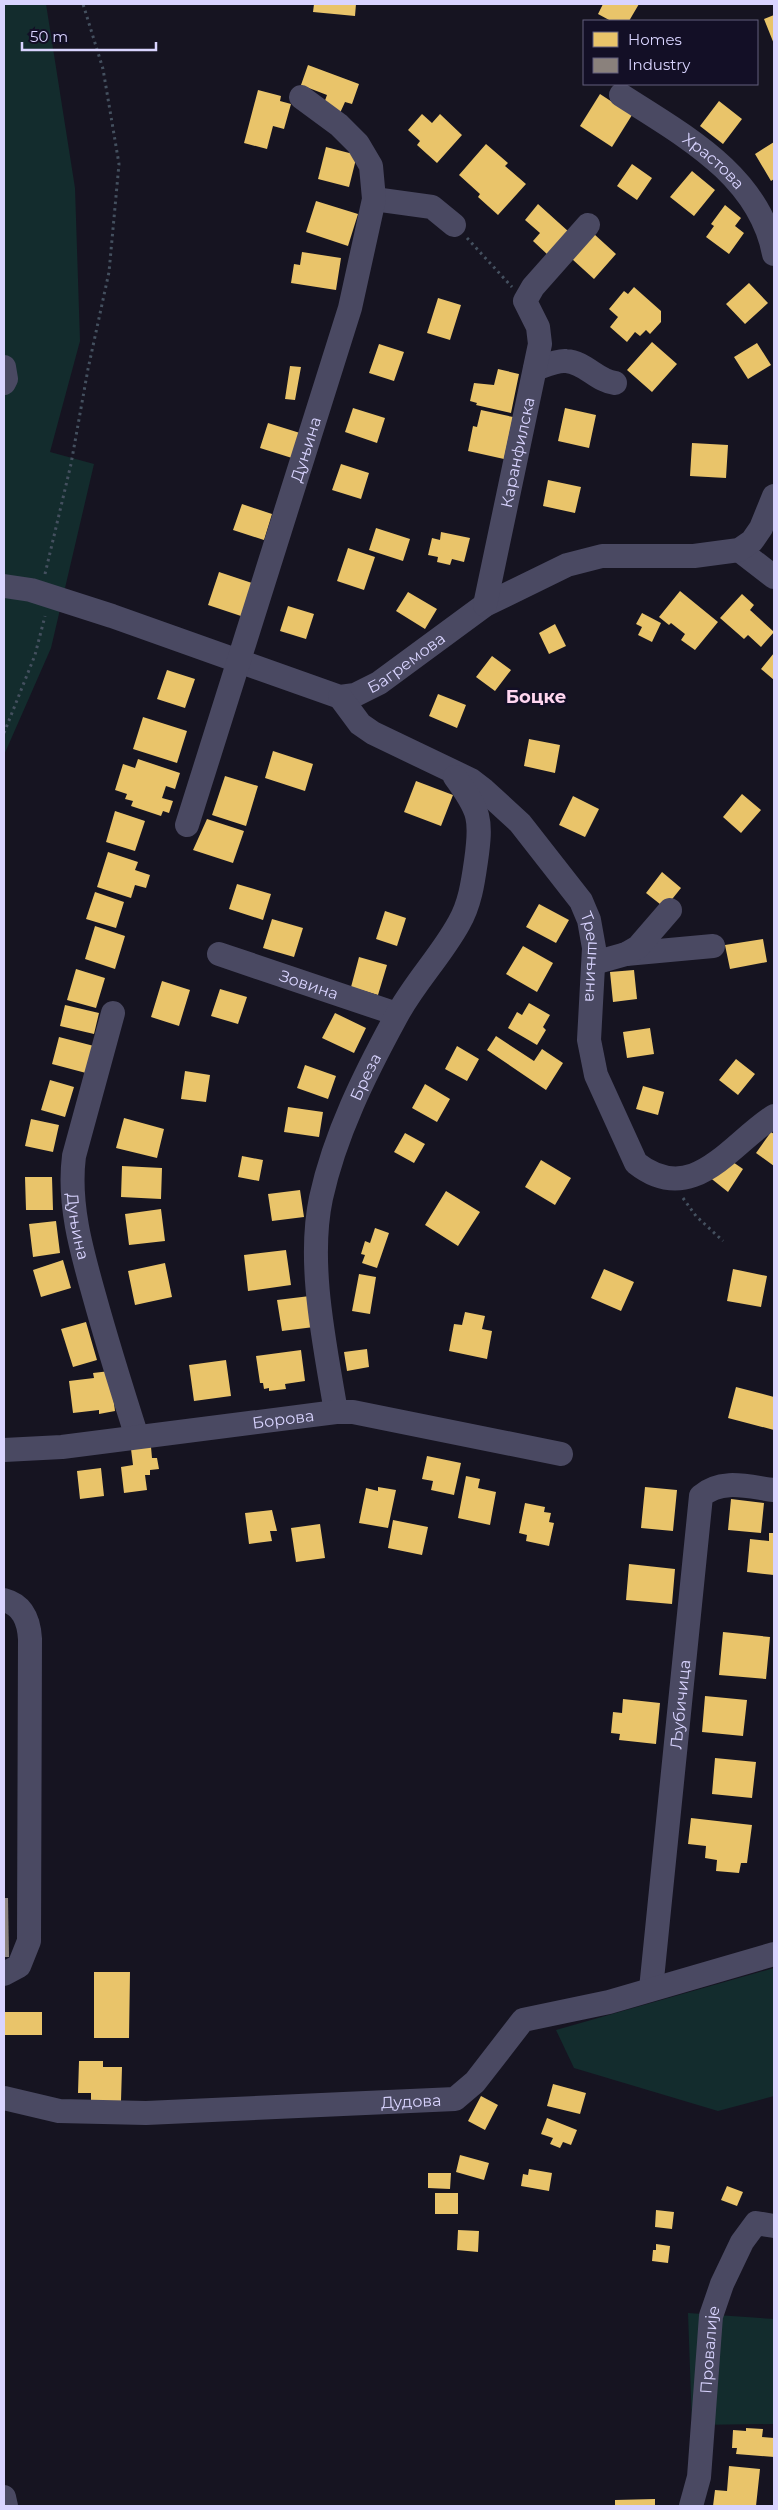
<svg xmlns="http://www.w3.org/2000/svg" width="778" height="2510" viewBox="0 0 778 2510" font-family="Montserrat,sans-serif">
  <rect width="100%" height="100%" fill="#161421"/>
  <path fill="#132c2d" d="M4 4H46L75 188 80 341 50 452 94 464 51 648 4 755Z
    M774 1968V2096L718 2111 574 2068 556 2030Z
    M688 2313 774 2319V2424L692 2425Z"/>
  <path fill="#e9c46a" d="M314 4H356L355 16 313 12Z
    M603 4H639L629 21H611L598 14Z
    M774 15V44L764 19Z
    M308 65 359 84 352 104 345 102 340 113 323 106 327 95 301 85Z
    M258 90 281 96 280 101 291 104 284 129 273 126 267 149 244 143Z
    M600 94 632 115 612 147 580 126Z
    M719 101 742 119 723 144 700 126Z
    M422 114 432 123 440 114 462 135 437 163 417 145 420 141 408 130Z
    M774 142V179L771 181 755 154Z
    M486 144 508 163 505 166 526 184 498 215 478 197 480 194 459 175Z
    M326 147 357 155 349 187 318 179Z
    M632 164 652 178 637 200 617 186Z
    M692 171 715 190 694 216 670 197Z
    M316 201 358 214 348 246 306 232Z
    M538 204 569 232 548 255 533 241 540 233 525 220Z
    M725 205 741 218 735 226 744 233 729 254 706 237 714 226 711 224Z
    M594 234 616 254 594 279 572 259Z
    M302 252 341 258 336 290 291 283 294 264 300 265Z
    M749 283 768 303 745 324 726 304Z
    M634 287 661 311V322L650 334 646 330 640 336 635 332 627 342 610 327 618 317 609 309 624 291 628 294Z
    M438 298 461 305 450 340 427 333Z
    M652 342 677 364 652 392 627 370Z
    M757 343 771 365 748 379 734 357Z
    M379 344 404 352 394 381 369 373Z
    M290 366 301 367 295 400 285 399Z
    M498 369 519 374 511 413 476 405 477 403 470 401 474 383 494 385Z
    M353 408 385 418 377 443 345 432Z
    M565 408 596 415 589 448 558 441Z
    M481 410 513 417 504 459 468 451 473 426 477 427Z
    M268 423 300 433 292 458 260 448Z
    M692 443 728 445 726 478 690 476Z
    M341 464 369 473 361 499 332 490Z
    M548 480 581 487 575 513 543 506Z
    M242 504 272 514 264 540 233 530Z
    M376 528 410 539 403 561 369 550Z
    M441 532 470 538 464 562 452 559 450 565 437 562 438 557 428 555 432 538 440 540Z
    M348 548 375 557 364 590 337 581Z
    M219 572 252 583 241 616 208 605Z
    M680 591 718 622 695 650 681 640 685 634 671 623 669 625 659 617Z
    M408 592 437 609 425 629 396 611Z
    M742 594 754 605 750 610 774 632 761 647 748 635 744 639 720 618Z
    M288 606 314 614 306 639 280 631Z
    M642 613 661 623 652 642 638 635 642 627 636 624Z
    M555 624 566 646 549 654 539 633Z
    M774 653V680L761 669Z
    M492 656 511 670 495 691 476 677Z
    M167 670 195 679 185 708 157 699Z
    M438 694 466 705 457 728 429 716Z
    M143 717 187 731 177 763 133 749Z
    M529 739 560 745 555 773 524 766Z
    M273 751 313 764 305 791 265 778Z
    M138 759 180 773 175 789 166 786 162 798 173 801 169 813 163 811 161 816 131 806 133 801 125 799 127 794 115 790 123 764 135 768Z
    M225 776 258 786 246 826 212 815Z
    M416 781 453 795 441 826 404 812Z
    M742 794 761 810 741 833 723 817Z
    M573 796 599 809 585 837 559 825Z
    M115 811 145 821 135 851 106 842Z
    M207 819 244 831 233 863 193 850Z
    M108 852 138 862 135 870 150 875 146 888 135 885 131 898 97 887Z
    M662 872 681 888 665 908 646 893Z
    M237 884 271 894 263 920 229 909Z
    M95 892 124 902 116 928 86 919Z
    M539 904 569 920 556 943 526 927Z
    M385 911 406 918 397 946 376 939Z
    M272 919 303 928 294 957 263 948Z
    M95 926 125 936 115 969 85 959Z
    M763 939 767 962 730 969 725 945Z
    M523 946 553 963 537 992 506 974Z
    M359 957 387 965 378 995 351 987Z
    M76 969 105 978 96 1008 67 1000Z
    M634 970 637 999 613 1002 610 972Z
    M162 981 190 990 179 1026 151 1017Z
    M220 989 247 997 238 1024 211 1016Z
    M529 1003 550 1015 543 1027 546 1030 537 1045 508 1028 517 1012 522 1015Z
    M65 1005 99 1013 94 1034 60 1026Z
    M335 1013 366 1028 354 1053 322 1038Z
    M650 1028 654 1054 627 1058 623 1032Z
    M496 1036 534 1061 542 1049 563 1063 546 1090 487 1050Z
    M59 1037 94 1046 86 1073 52 1064Z
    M457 1046 479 1059 467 1081 445 1069Z
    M736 1059 755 1074 738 1095 719 1080Z
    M305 1065 336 1076 328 1099 297 1088Z
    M185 1071 210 1075 206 1102 181 1099Z
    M50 1080 74 1087 65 1117 41 1110Z
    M425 1084 450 1099 437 1122 412 1108Z
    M643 1086 664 1092 658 1115 636 1109Z
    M288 1107 323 1112 319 1137 284 1132Z
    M124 1118 164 1129 157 1158 116 1148Z
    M31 1119 59 1125 53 1152 25 1146Z
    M771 1132 774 1134V1166L756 1153Z
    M405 1133 425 1144 414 1163 394 1152Z
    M242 1156 263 1160 259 1181 238 1177Z
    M541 1160 571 1178 555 1205 525 1187Z
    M730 1160 743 1169 728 1192 708 1176Z
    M122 1166 162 1168 161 1199 121 1197Z
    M25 1177H52L53 1210H26Z
    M300 1190 304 1217 272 1221 268 1194Z
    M446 1191 480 1212 458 1246 425 1225Z
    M161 1209 165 1241 129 1245 125 1214Z
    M56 1221 60 1253 33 1257 29 1224Z
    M375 1228 389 1233 377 1268 362 1263 365 1255 361 1254 365 1241 370 1243Z
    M286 1250 291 1285 248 1291 244 1255Z
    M63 1260 71 1288 41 1297 33 1270Z
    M165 1263 172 1297 135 1305 128 1271Z
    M604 1269 634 1282 621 1311 591 1298Z
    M733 1269 767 1276 761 1307 727 1301Z
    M359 1274 376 1277 370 1314 352 1311Z
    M310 1296 314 1327 282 1331 277 1300Z
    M465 1312 485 1316 482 1329 492 1331 487 1359 449 1351 454 1324 462 1325Z
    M86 1322 97 1360 73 1367 61 1329Z
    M367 1349 369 1367 347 1371 344 1352Z
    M301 1350 305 1381 285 1384 286 1389 269 1391V1388L264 1389 263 1383H260L256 1356Z
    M226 1360 231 1396 194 1401 189 1365Z
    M110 1371 115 1411 99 1414V1410L73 1413 69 1381 94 1378 93 1373Z
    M736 1387 774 1397V1430L728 1418Z
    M151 1447 152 1458H157L159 1469 150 1470V1475H145L147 1490 124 1493 121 1467 133 1465 131 1449Z
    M427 1456 461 1463 454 1495 431 1490 433 1481 422 1479Z
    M101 1468 104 1496 80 1499 77 1471Z
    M466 1476 480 1479 478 1488 496 1492 490 1525 458 1518Z
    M378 1487 396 1490 388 1528 359 1523 366 1488 378 1491Z
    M645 1487 677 1490 673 1531 641 1528Z
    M731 1499 764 1503 761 1533 728 1530Z
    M525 1503 545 1507 544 1512 551 1513 549 1522 554 1523 549 1546 526 1541 527 1535 519 1533Z
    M272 1510 277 1531H270L272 1541 249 1544 245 1513Z
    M393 1520 428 1527 422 1555 388 1548Z
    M320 1524 325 1558 296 1562 291 1528Z
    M769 1533H774V1575L747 1572 750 1539 769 1541Z
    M629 1564 675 1569 672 1604 626 1600Z
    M723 1632 770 1637 766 1679 719 1675Z
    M705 1696 747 1700 743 1736 702 1732Z
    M623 1699 660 1703 656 1744 619 1740 620 1734 611 1733 613 1712 622 1713Z
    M715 1758 756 1762 752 1798 712 1794Z
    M691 1818 752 1825 747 1863H741L739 1873 716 1871 717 1860 705 1858 706 1846 688 1844Z
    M94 1972H130L129 2038H94Z
    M4 2012H42V2035H4Z
    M79 2061H103V2067H122L121 2101H91V2093H78Z
    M553 2084 586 2093 580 2114 547 2106Z
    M481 2096 498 2105 485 2130 468 2121Z
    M547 2118 577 2130 571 2145 563 2142 560 2148 550 2144 553 2138 541 2134Z
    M460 2155 489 2163 484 2180 456 2172Z
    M529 2169 552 2173 549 2191 521 2186 523 2174 528 2175Z
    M428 2173H451L450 2189 428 2188Z
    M727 2186 743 2192 737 2206 721 2200Z
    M435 2193H458V2214H435Z
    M656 2210 674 2212 672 2229 655 2227Z
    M458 2230 479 2231 478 2252 457 2250Z
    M656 2244 670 2246 668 2263 652 2261 653 2250H656Z
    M746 2428 763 2429 762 2437 774 2438V2457L736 2454 737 2448H732L733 2430 746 2431Z
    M729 2466 760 2469 756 2506H713L715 2490 727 2491Z
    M655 2499V2506H615V2500Z"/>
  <path fill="#8a817c" d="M4 1898H8L9 1957H4Z"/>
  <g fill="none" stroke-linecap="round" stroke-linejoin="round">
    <path stroke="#44505f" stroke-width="3" stroke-dasharray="2.5 4" stroke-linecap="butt" d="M467 238 512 287
      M45 574 71 464 88 369 109 272 119 164 103 69 83 4
      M4 733 35 655 45 616
      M683 1198 696 1216 723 1241"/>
    <g stroke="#4a4962" stroke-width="24">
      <path id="s1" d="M621 95C683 135 759 175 774 254"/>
      <path d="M374 199 432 207 454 225"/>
      <path d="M4 367 6 379 4 383"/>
      <path d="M535 369C544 366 557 360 566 361 585 362 597 381 615 383"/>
      <path d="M739 550 774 577"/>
      <path id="s2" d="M4 586 31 590 112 616 340 697 355 695 379 683 485 605 567 565 602 556H694L739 550 752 541 761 528 774 496"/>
      <path id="s3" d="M485 605 540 344 538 327 525 301 533 287 588 225"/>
      <path id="s4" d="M340 697 360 724 373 733 471 780 484 790 520 823 581 901 589 920 594 948 589 1040 596 1075 636 1163C693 1208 730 1144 774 1116"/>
      <path id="s5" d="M187 825 350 308 374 199 371 166 358 144 339 125 301 97"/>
      <path id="s6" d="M219 954 397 1014"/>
      <path d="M626 954 713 946"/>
      <path d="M594 963 626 954 638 947 670 910"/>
      <path id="s7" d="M113 1013 74 1156C68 1203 81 1249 94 1295 107 1342 122 1390 137 1437"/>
      <path id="s8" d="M336 1412C325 1345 307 1264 321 1198 335 1134 365 1074 396 1017 414 983 441 956 459 923 470 904 473 882 476 861 482 819 480 811 455 777"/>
      <path id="s9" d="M4 1450 62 1447 336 1412H353L561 1454"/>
      <path d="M4 1600C23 1605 29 1621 30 1639L29 1941 19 1966 4 1974"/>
      <path id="s10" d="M651 1989 701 1496C722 1478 749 1487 774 1490"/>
      <path id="s11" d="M4 2098 59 2111 146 2113 455 2099 475 2082 523 2020 609 2002 774 1954"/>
      <path d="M4 2497 6 2506"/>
      <path id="s12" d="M691 2506 699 2477 711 2316 722 2284 742 2242 756 2223 774 2226"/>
    </g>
  </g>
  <g text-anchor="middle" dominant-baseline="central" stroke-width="5" stroke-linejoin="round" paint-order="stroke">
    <g font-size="16" fill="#d9d4ff" stroke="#130f26">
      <text stroke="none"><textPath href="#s1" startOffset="114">Храстова</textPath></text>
      <text stroke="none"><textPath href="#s5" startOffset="394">Дуњина</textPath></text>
      <text stroke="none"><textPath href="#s3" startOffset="156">Каранфилска</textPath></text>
      <text stroke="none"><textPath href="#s2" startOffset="430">Багремова</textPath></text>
      <text stroke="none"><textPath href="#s4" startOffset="380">Трешњина</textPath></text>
      <text stroke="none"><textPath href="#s6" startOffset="95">Зовина</textPath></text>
      <text stroke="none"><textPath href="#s8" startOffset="345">Бреза</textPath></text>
      <text stroke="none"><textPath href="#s7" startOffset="219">Дуњина</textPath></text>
      <text stroke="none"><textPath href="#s9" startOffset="281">Борова</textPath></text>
      <text stroke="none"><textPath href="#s10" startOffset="286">Љубичица</textPath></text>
      <text stroke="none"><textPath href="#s11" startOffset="409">Дудова</textPath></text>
      <text stroke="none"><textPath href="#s12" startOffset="158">Провалије</textPath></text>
    </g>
    <g font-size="18" font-weight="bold" fill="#ffd6f0" stroke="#130f26">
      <text x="536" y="697">Боцке</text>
    </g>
  </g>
  <rect width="778" height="2510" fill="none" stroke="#d9d4ff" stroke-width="10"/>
  <rect x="583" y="20" width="175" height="65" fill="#130f26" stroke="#625e7d"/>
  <rect x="593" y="32" width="25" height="15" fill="#e9c46a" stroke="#625e7d"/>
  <text x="628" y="45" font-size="15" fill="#d9d4ff">Homes</text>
  <rect x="593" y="58" width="25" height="15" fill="#8a817c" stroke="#625e7d"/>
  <text x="628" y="70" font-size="15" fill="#d9d4ff">Industry</text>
  <path d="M22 42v8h134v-8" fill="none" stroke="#d9d4ff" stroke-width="2.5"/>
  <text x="30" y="42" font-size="15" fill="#d9d4ff" stroke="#130f26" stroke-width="4" paint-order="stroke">50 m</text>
</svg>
